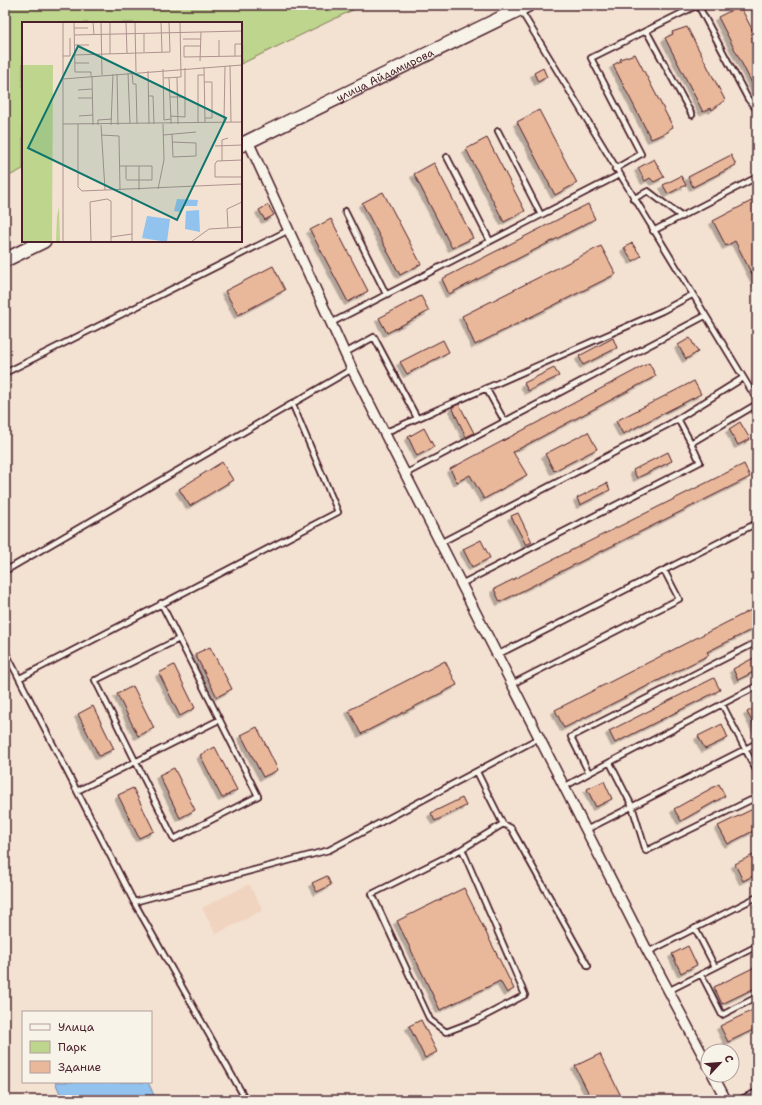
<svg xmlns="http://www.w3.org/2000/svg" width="762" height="1105" viewBox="0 0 762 1105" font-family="'Shantell Sans',sans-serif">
  <defs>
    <filter id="shadow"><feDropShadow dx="-3.5" dy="3.5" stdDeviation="0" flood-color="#0004"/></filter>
  </defs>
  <rect width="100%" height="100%" fill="#f3e1d1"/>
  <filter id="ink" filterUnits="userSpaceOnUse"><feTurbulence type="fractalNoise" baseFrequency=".025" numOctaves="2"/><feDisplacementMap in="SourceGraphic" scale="8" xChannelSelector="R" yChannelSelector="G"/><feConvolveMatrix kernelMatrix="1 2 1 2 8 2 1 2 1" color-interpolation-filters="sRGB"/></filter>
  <g filter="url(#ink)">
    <path fill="#f0d4c0" d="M249 884 263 910 216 934 202 908Z"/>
    <path fill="#bdd58c" stroke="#847a5c" d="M5 5H363L241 64V23H23V169L5 178Z"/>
    <path fill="#92c3ee" stroke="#7581a0" d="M55 1082H148L156 1100H63Z"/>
    <path fill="#e9b79a" stroke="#4a1f2b" filter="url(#shadow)" d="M740 6 757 39V93L718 17Z
      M687 27 725 100 712 110 711 108 703 112 665 38 673 34 672 32Z
      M635 54 673 127 668 130V132L651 139 613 65 621 61 620 59Z
      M543 68 547 77 538 82 534 73Z
      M539 110 577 183 555 195 517 122Z
      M487 138 525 211 504 222 466 149Z
      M731 155 736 165 693 187 688 177Z
      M654 159 664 177 654 182 650 178 645 181 638 168Z
      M434 163 473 238 452 248 414 174Z
      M681 176 686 185 668 194 663 185Z
      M383 192 421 264 400 275 362 203Z
      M757 198V284L735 241 726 246 713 221Z
      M588 204 595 219 449 294 442 279Z
      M268 205 274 215 265 220 259 210Z
      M331 219 368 291 348 302 310 230Z
      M632 243 641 256 633 261 624 248Z
      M601 246 616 274 475 345 462 316Z
      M273 266 285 290 238 315 225 291Z
      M421 296 429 311 387 333 379 318Z
      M613 338 617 348 583 365 579 356Z
      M690 338 698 352 686 359 678 345Z
      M443 340 449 352 407 374 400 362Z
      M649 363 656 376 513 452 527 475 484 499 470 475 457 482 450 469Z
      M554 368 559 376 528 391 524 383Z
      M694 381 701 394 623 434 616 421Z
      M459 404 474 433 466 437 452 407Z
      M740 422 750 439 738 445 729 429Z
      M424 428 434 447 417 456 408 437Z
      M588 432 597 449 554 471 545 454Z
      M668 452 672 461 637 478 633 470Z
      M222 462 233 480 190 506 179 489Z
      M744 464 750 477 500 602 494 589Z
      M607 483 610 490 580 505 577 498Z
      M518 513 532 542 526 545 511 516Z
      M481 540 490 558 472 567 463 549Z
      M757 607V627L707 652 709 655 564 728 555 710Z
      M210 647 232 689 217 697 195 654Z
      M757 656V670L738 680 733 669Z
      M445 661 457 685 361 734 349 710Z
      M174 665 195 708 180 716 159 673Z
      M714 678 720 690 615 743 609 731Z
      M133 686 154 728 138 736 117 694Z
      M93 706 114 749 99 756 78 714Z
      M757 707V731L747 712Z
      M722 724 728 738 705 749 698 736Z
      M257 727 278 770 263 777 241 735Z
      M215 747 237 790 222 798 200 755Z
      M174 768 195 810 180 818 159 775Z
      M604 781 612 799 596 807 587 789Z
      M719 784 725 796 681 821 674 809Z
      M133 788 154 831 139 838 118 795Z
      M462 798 466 806 435 821 431 813Z
      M757 807V829L728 844 718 826Z
      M757 853V874L743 881 735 864Z
      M327 876 331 885 317 892 312 883Z
      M464 888 514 989 507 993 500 981 440 1010 397 921Z
      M688 946 697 965 681 973 672 954Z
      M757 966V987L722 1004 714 987Z
      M757 1008V1028L728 1042 720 1026Z
      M421 1020 437 1052 425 1058 409 1026Z
      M600 1054 623 1100H592L575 1066Z"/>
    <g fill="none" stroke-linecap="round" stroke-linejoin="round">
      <g stroke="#4a1f2b" stroke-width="8">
        <path id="service" d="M521 11 757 400
          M647 32 692 115
          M498 131 541 215
          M447 157 490 241
          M615 169 641 154 591 58 698 5 748 99 757 110
          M633 199 648 191 682 217
          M345 211 386 294
          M653 231 757 177
          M331 323 619 175
          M345 353 374 337 417 418
          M5 373 289 230
          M486 388 505 422
          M678 419 691 443
          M384 433 662 311 692 295
          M405 474 705 316
          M440 543 671 423 743 378
          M5 571 352 369
          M461 584 700 462 691 443 757 404
          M5 651 134 902 246 1100
          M497 655 757 523
          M20 678 338 512 292 403
          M98 679 179 639
          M95 680 174 839 258 796 161 603
          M512 684 679 599 664 570
          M722 704 757 772
          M610 763 632 806 646 851 757 797
          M477 772 503 824 511 828 588 966
          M589 773 757 686
          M564 787 589 773 571 737 757 642
          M77 791 219 720
          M586 830 757 743
          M462 849 525 995 475 1021 446 1032 430 1020 372 894 462 849 503 824
          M134 902 329 850 539 738
          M695 928 715 967
          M648 952 757 897
          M701 974 722 1015 757 997
          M668 991 757 946
          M739 1100 757 1092"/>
      </g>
      <g stroke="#4a1f2b" stroke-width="12">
        <path id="minor" d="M248 141 352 369 648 952 708 1065
          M713 1075 726 1100"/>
      </g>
      <g stroke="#4a1f2b" stroke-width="16">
        <g id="secondary">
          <path id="s1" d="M241 145 528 5"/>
          <path d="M5 260 44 241"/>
        </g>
      </g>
      <use href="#service" stroke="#f7f3e8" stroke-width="4.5"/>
      <use href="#minor" stroke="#f7f3e8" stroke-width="9"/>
      <use href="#secondary" stroke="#f7f3e8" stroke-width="13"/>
    </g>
  </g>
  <g text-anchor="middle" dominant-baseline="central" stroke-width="3" stroke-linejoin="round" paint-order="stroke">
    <g font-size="11" fill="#4a1f2b" stroke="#f7f3e8">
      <text stroke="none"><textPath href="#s1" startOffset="160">улица Айдамирова</textPath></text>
    </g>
  </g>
  <g transform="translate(22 22)">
    <rect width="220" height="220" fill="#f3e1d1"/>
    <path d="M0 43H31L30 220H0ZM37 185 38 220H34L35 194Z" fill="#bdd58c"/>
    <path d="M155 177 176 178 175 184H162L159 190 152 189ZM177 188 178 210 163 207 164 189ZM125 194 148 197 145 220 120 216Z" fill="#92c3ee"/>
    <path fill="none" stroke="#af938f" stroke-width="1" d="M41 0V220M52 0 53 50H69V54M71 0 72 13M79 0 80 53M88 0V32M104 0 105 31M113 0 114 50M139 0 140 30M52 6H66M122 12V30M53 13 220 9M161 17H179M197 18V34M52 23H67M179 24H162V35L220 34M52 33 148 30 147 0M41 34H48V16M213 34V22H220M178 39 179 10M53 41H67M208 43 209 100M182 45 183 101M141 47 142 98 149 97V102M126 49 127 102M110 50 111 62H114L115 102M106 51 108 102M95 52 96 103M70 54 71 103M155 55 156 102M142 56 159 55 158 0M147 56 149 97M41 57 220 43M182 60H190V96H183M56 68 70 67M126 74H131L132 102M148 75H163M56 76H71M57 94 71 93M148 94 163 95V46M202 100 203 44M176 101V53H182M41 102 220 100M56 102V165L60 169 220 162M76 103V98L90 97M79 103 83 168M89 103 91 52M150 112 151 135 174 134V121L150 120M79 113 97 114 98 168M141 113 174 110M193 124 220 123M220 138 195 139 193 142V155H220M200 139V118L206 116M98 144H130V158H104M104 144V157M117 144V168M136 167 142 138 141 102M110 176V220M206 206 205 187 220 180M89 215 110 212M69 220 68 180 85 177 89 179V220M169 220 187 207 220 205"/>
    <path fill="#0f766e" fill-opacity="0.15" stroke="#0f766e" stroke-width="2" d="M56 24 204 96 155 198 6 126Z"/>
    <rect width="220" height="220" fill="none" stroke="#4a1f2b" stroke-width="2"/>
  </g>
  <rect width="762" height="1105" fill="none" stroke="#f7f3e8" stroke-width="20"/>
  <rect x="10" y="10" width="742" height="1085" fill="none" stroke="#4a1f2b" stroke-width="1.5" filter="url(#ink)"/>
  <rect x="22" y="1011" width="130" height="72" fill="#f7f3e8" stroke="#b29e9c"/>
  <rect x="30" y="1024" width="20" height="6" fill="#f7f3e8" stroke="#b29e9c"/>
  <text x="58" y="1031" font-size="12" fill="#4a1f2b">Улица</text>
  <rect x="30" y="1041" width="20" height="12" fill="#bdd58c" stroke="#b29e9c"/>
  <text x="58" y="1051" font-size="12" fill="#4a1f2b">Парк</text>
  <rect x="30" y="1061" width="20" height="12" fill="#e9b79a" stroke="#b29e9c"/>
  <text x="58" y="1071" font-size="12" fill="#4a1f2b">Здание</text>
  <g transform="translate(720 1063) rotate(64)"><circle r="19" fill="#f7f3e8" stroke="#b29e9c"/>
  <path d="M0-3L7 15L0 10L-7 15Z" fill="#4a1f2b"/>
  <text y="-6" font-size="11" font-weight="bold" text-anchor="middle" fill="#4a1f2b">С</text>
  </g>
</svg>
